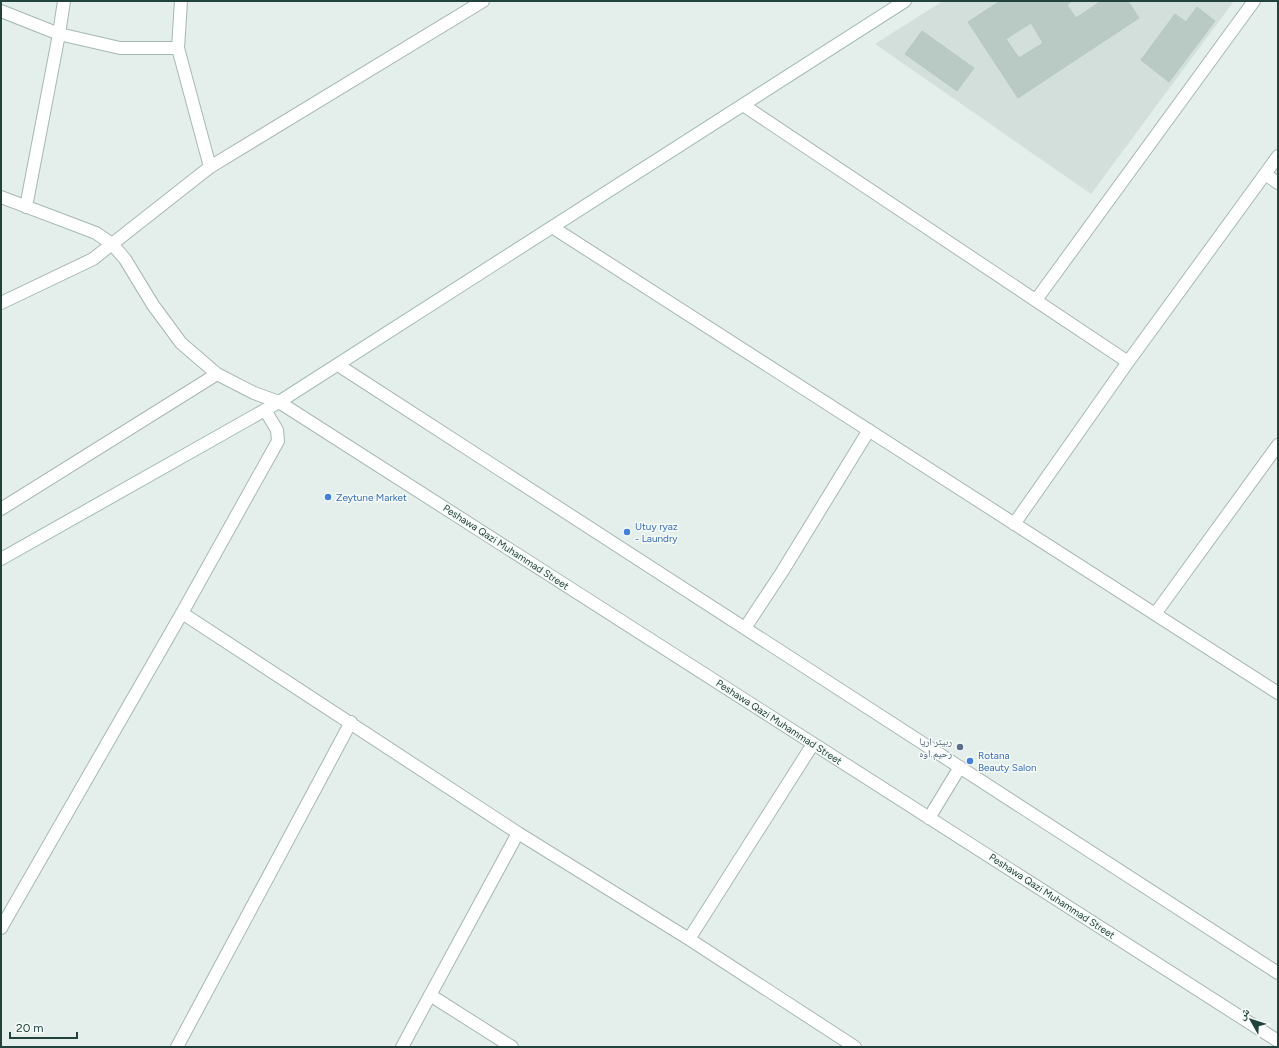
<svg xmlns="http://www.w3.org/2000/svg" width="1279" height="1048" viewBox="0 0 1279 1048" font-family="Figtree,'Noto Naskh Arabic',sans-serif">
  <rect width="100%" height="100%" fill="#e4efeb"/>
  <path fill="#d2dfda" d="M943 1H1234L1091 194 875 44Z"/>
  <path fill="#b9cac4" stroke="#b5c9c3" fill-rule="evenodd" d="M1000 1H1072L1067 5 1076 18 1101 1H1128L1139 18 1018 98 968 22ZM1031 23 1043 43 1019 58 1006 39Z
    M1197 7 1215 21 1169 82 1141 60 1175 14 1186 22Z
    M922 31 974 68 957 91 905 54Z"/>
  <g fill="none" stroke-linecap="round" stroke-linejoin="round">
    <g stroke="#a6b8b3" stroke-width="14">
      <path id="minor" d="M181 1 178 48 210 167
        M1 11 59 34 120 48H178
        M743 105 1128 362
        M1265 174 1278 156
        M1 197 96 233 112 244 125 259 153 305 181 343 217 374 254 393 279 402
        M26 207 59 34 64 1
        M552 227 1278 693
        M1036 300 1254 1
        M1 303 93 259 210 167 483 1
        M1 509 217 374
        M1014 524 1128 362 1265 174 1278 183
        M182 613 518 833 689 939 855 1047
        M1155 614 1278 445
        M745 628 782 572 869 430
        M1 928 182 613 278 441 277 430 265 410
        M689 939 813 744
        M430 995 512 1047
        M177 1047 351 722
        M402 1047 518 833"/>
    </g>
    <g stroke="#a6b8b3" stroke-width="14">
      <path id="tertiary" d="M338 365 1278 973
        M279 402 1278 1041
        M929 818 960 767"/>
    </g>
    <g stroke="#a1bcb4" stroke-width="14">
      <path id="secondary" d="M1 559 279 402 905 1"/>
    </g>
    <use href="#minor" stroke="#fff" stroke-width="12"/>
    <use href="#tertiary" stroke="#fff" stroke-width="12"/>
    <use href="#secondary" stroke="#fff" stroke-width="12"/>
  </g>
  <g fill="#3f7fe0" stroke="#f5fbf8" stroke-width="1.5">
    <circle cx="328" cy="497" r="4"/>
    <circle cx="627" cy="532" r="4"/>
    <circle cx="970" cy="761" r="4"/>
  </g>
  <circle fill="#5c6f8a" stroke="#f5fbf8" stroke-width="1.5" cx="960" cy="747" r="4"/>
  <g text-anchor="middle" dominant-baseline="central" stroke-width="3" stroke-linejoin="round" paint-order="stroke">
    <g font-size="10" fill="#366cbe" stroke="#f5fbf8" text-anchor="start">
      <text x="336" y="497">Zeytune Market</text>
      <text x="635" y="526">Utuy ryaz<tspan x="635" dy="12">- Laundry</tspan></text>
      <text x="978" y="755">Rotana<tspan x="978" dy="12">Beauty Salon</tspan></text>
    </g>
    <g font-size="10" fill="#21433c" stroke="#f5fbf8">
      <text transform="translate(506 547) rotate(33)">Peshawa Qazi Muhammad Street</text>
      <text transform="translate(779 722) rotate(33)">Peshawa Qazi Muhammad Street</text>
      <text transform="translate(1052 896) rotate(33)">Peshawa Qazi Muhammad Street</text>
    </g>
    <g font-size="10" fill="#4e5e75" stroke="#f5fbf8" text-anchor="end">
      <text x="952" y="741">ربيتر اريا<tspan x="952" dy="12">رحيم اوه</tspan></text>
    </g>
  </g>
  <rect width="1279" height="1048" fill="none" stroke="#21433c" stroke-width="4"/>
  <g transform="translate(1251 1020) rotate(309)" stroke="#f5fbf8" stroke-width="3" paint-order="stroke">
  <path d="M0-3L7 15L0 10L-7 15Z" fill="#21433c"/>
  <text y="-6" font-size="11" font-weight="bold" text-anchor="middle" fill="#21433c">ش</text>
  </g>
  <path d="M10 1032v6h67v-6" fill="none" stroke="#21433c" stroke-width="2"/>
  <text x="16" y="1032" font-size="12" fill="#21433c" stroke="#f5fbf8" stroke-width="3" paint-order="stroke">20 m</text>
</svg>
